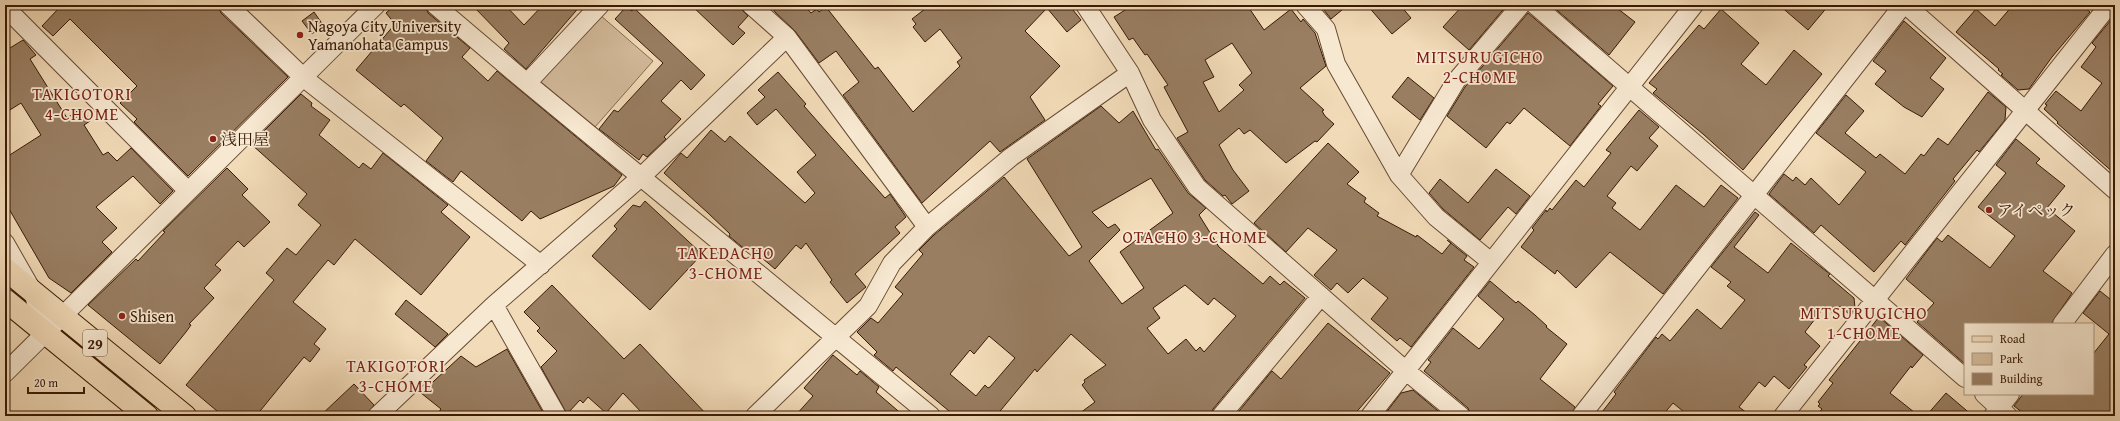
<svg xmlns="http://www.w3.org/2000/svg" width="2120" height="421" viewBox="0 0 2120 421" font-family="'Gentium Book Plus','Noto Serif JP',serif">
  <rect width="100%" height="100%" fill="#f2dbb8"/>
  <filter id="stains"><feTurbulence type="fractalNoise" baseFrequency=".005" numOctaves="4"/><feColorMatrix values="0 0 0 0 .2 0 0 0 0 .09 0 0 0 0 .02 0 0 0 .5 -.17"/></filter>
  <radialGradient id="worn" r=".72"><stop offset=".6" stop-color="#630" stop-opacity="0"/><stop offset="1" stop-color="#630" stop-opacity=".3"/></radialGradient>
  <path fill="#d3ba9a" stroke="#866a50" d="M600 15 653 61 595 127 539 81Z"/>
  <path fill="#997e62" stroke="#391a05" fill-rule="evenodd" d="M56 5H218L221 13 288 77 188 176 134 122 137 119 120 103 137 86 70 19 53 36 42 26 59 8Z
    M395 5H425L428 13 470 48 462 57 488 81 497 71 622 175 614 186 540 219 531 211 522 221 461 171 453 182 426 161 443 138 404 104 401 107 356 70 395 24 386 13Z
    M472 5H505L524 25 543 5H581L526 69 504 49 509 43Z
    M691 5H741V9L748 16 738 27 745 33 733 45Z
    M770 5H804L811 13 817 9 819 12 826 7 875 69 878 67 913 112 960 66 957 62 962 58 940 29 925 42 913 27 916 24 912 19 930 5H1069L1081 20 1067 32 1047 8 1025 31 1060 66 1030 97 1045 120 1000 152 990 141 922 203 843 95 859 82 836 51 819 63 795 31 775 12Z
    M1133 5H1247L1264 30 1291 9 1301 22 1303 19 1315 33 1326 66 1300 88 1324 110 1322 111 1325 116 1334 124 1317 142 1315 141 1286 163 1250 130 1244 134 1239 128 1219 145 1233 170 1249 191 1232 204 1225 195 1223 196 1205 180 1177 138 1188 132 1164 87 1168 85 1147 54 1145 55 1133 38 1129 40 1114 17ZM1232 43 1252 73 1239 85 1244 90 1219 112 1203 82 1214 77 1205 60Z
    M1320 5H1348L1331 19Z
    M1367 5H1400L1411 18 1392 34Z
    M1463 5H1507L1469 50 1443 27Z
    M1551 5H1613L1635 22 1609 55Z
    M1779 5H1829L1808 30Z
    M2013 5H2081L2090 12 2052 57 2029 89 2018 90 2001 75 2003 74 1998 70 1999 69 1956 32 1976 9 1995 26Z
    M626 7 632 11 634 8 705 75 691 90 681 80 661 101 681 119 664 137 666 139 647 157 643 154 639 160 599 129 614 110 618 112 663 63 615 19Z
    M1721 9 1759 43 1741 64 1766 85 1794 50 1822 74 1743 170 1703 134 1653 93 1657 89 1649 83 1699 25 1704 29Z
    M314 12 323 25 312 34 302 21Z
    M1528 13 1613 86 1598 104 1601 106 1570 146 1524 108 1510 124 1507 122 1486 148 1447 116 1465 87Z
    M2115 15V174L2057 123 2058 122 2044 109 2047 105 2045 104 2056 91 2081 111 2102 83 2081 67 2096 47 2092 43Z
    M1904 21 1946 58 1930 78 1944 89 1922 117 1904 107 1875 84 1886 71 1873 61Z
    M23 40 36 55 30 59 67 118 82 108 90 121 84 125 103 155 108 152 117 161 131 148 173 191 160 204 133 176 96 207 117 228 102 242 112 252 71 293 49 278 5 202V158L41 135 21 103 5 113V51Z
    M778 72 806 104 804 106 885 198 890 194 906 217 895 227 900 233 855 274 866 287 847 303 830 282 832 280 806 243 801 249 796 245 775 269 749 247 747 251 729 236 730 234 708 213 664 173 681 153 687 158 711 130 725 142 730 136 805 203 815 193 797 172 816 155 776 109 757 125 747 113 765 97 758 90Z
    M1408 77 1434 98 1420 120 1392 97Z
    M1988 92 2006 107 2005 120 1979 152 1977 150 1953 179 1955 181 1905 245 1901 241 1874 272 1821 225 1814 233 1769 194 1784 174 1793 181 1796 177 1805 185 1811 178 1839 205 1866 172 1816 133 1846 95 1864 111 1845 133 1876 158 1880 154 1905 174 1921 154 1924 156 1938 138 1948 145Z
    M301 94 312 103 311 106 330 120 319 135 359 168 363 163 371 169 383 153 448 205 441 212 470 237 421 295 355 239 334 265 328 260 293 302 326 329 314 344 320 349 310 362 304 357 256 416H223L186 385 274 280 266 273 287 248 296 255 321 225 298 205 307 194 251 144Z
    M1101 106 1119 123 1133 111 1156 150 1158 149 1188 193 1206 208 1199 215 1219 247 1263 284 1270 276 1280 285 1284 281 1305 298 1213 409 1211 416H1076L1095 402 1082 385 1085 382 1084 380 1106 365 1071 334 1037 372 1035 369 996 416H955L896 367 893 371 874 355 877 352 857 332 871 318 878 323 903 294 895 287 923 254 919 250 934 235 1004 177 1069 256 1082 247 1027 159ZM1151 178 1173 213 1120 252 1144 288 1122 304 1089 261 1120 230 1115 224 1108 228 1092 212ZM1185 285 1208 305 1214 298 1236 316 1204 352 1200 347 1196 351 1186 339 1168 354 1147 328 1160 318 1153 308ZM989 336 1015 358 990 387 988 388 985 385 976 396 950 374 970 350 974 354Z
    M1639 110 1659 127 1649 138 1658 146 1637 171 1631 166 1607 196 1616 203 1612 208 1640 230 1676 185 1704 207 1721 185 1738 198 1663 294 1610 252 1576 288 1557 270 1555 274 1521 247 1534 230 1532 228 1546 210 1547 212 1550 208 1552 210 1576 180 1584 187 1611 153 1606 150Z
    M2016 139 2040 159 2036 163 2065 186 2047 208 2075 231 2043 271 2072 293 2051 324H1965V364L1917 322 1934 303 1906 279 1937 238 1942 242 1948 235 1990 268 2015 236 1978 207 2006 173 1996 165Z
    M1328 143 1359 172 1347 184 1366 198 1364 202 1379 213 1377 216 1416 237 1417 235 1442 254 1451 243 1447 240 1467 256 1464 260 1474 267 1411 347 1400 338 1397 341 1371 319 1388 298 1363 278 1348 293 1337 283 1331 290 1314 275 1337 250 1308 228 1286 252 1254 223Z
    M227 168 248 189 242 195 270 222 244 247 238 241 215 265 221 270 204 288 214 298 189 324 191 325 186 332 160 364 88 305 136 259 138 261 165 232 163 231Z
    M1496 169 1530 196 1516 214 1508 207 1480 240 1443 209 1429 193 1440 179 1468 203Z
    M645 201 702 254 650 310 592 256 617 229 614 226 633 205 640 207Z
    M1755 212 1759 215 1734 247 1768 273 1791 243 1822 268 1830 274 1828 276 1854 298 1855 308 1850 315 1840 306 1834 314 1825 306 1805 332 1820 346 1804 365 1807 367 1789 389 1774 376 1765 387 1759 382 1739 407 1751 416H1689L1673 403 1662 416H1599L1616 394 1614 392 1656 337 1658 339 1662 334 1670 341 1697 309 1721 329 1745 300 1727 286 1731 282 1711 267Z
    M1490 281 1516 303 1518 301 1535 315 1547 326 1546 327 1567 344 1540 379 1575 407 1571 416H1471L1468 408 1424 371 1431 362 1428 360 1453 328 1479 349 1504 319 1478 296Z
    M552 285 624 359 640 344 708 416H645L623 393 606 413 588 397 583 403 580 400 567 414 541 367 557 351 537 331 540 328 524 312Z
    M2100 291 2115 303V416H2027L2014 406 2023 394H2093V354L2109 334 2083 313Z
    M406 300 448 334 435 347 395 314Z
    M1879 317 1923 355 1912 368 1911 366 1890 393 1919 416H1816L1822 409 1818 406 1820 404 1818 402 1833 383 1829 380Z
    M1328 323 1390 373 1353 416H1235L1272 371 1281 379Z
    M507 349 545 416H436L441 409 421 393 461 356 476 367Z
    M833 355 857 375 860 371 879 387 876 392 904 416H795L813 396 804 388Z
    M354 384 374 405 367 416H320Z
    M1413 390 1444 416H1387L1385 414 1401 393Z
    M1946 393 1973 416H1926Z"/>
  <g fill="none" stroke-linecap="round" stroke-linejoin="round">
    <g stroke="#674a32" stroke-width="20">
      <path id="minor" d="M228 5 304 78 541 265
        M435 5 527 83 931 416
        M751 5 787 37 927 227
        M1085 5 1130 73 1152 120 1197 187 1405 370 1461 416
        M1305 5 1326 29 1336 64 1399 175 1436 217 1491 262
        M1535 5 1965 378
        M1906 5 2115 190
        M5 7 188 191
        M527 83 600 5
        M1399 175 1456 81 1521 5
        M5 243 33 292 45 333
        M494 305 557 416
        M2062 324 2115 254
        M5 373 376 5
        M1984 394 2008 416
        M377 416 494 305 641 177 787 37
        M755 416 868 306 892 263 927 227 1011 157 1130 73
        M1221 416 1321 296
        M1370 416 1694 5
        M1581 416 1903 5
        M1783 416 2109 5
        M1993 416 2010 394"/>
    </g>
    <g stroke="#391a05" stroke-width="24">
      <path id="major" d="M5 269 185 416
        M5 300 147 416"/>
    </g>
    <use href="#minor" stroke="#f7e8d1" stroke-width="18"/>
    <use href="#major" stroke="#f2dbb8" stroke-width="22"/>
  </g>
  <g fill="#8f2418" stroke="#f7e8d1" stroke-width="1.5">
    <circle cx="300" cy="35" r="4"/>
    <circle cx="213" cy="139" r="4"/>
    <circle cx="1989" cy="210" r="4"/>
    <circle cx="122" cy="316" r="4"/>
  </g>
  <g text-anchor="middle" dominant-baseline="central" stroke-width="3.5" stroke-linejoin="round" paint-order="stroke">
    <rect fill="#f7e8d1" stroke="#725842" stroke-width="1" x="83" y="330" width="24" height="26" rx="3"/>
    <g font-size="15" font-weight="bold" fill="#391a05">
      <text x="95" y="343">29</text>
    </g>
    <g font-size="16" fill="#391a05" stroke="#f7e8d1" text-anchor="start">
      <text x="308" y="26">Nagoya City University<tspan x="308" dy="18">Yamanohata Campus</tspan></text>
      <text x="221" y="139">浅田屋</text>
      <text x="1997" y="210">アイペック</text>
      <text x="130" y="316">Shisen</text>
    </g>
    <g font-size="17" letter-spacing="1" fill="#7a1f14" stroke="#f7e8d1">
      <text x="1480" y="56">MITSURUGICHO<tspan x="1480" dy="20">2-CHOME</tspan></text>
      <text x="82" y="93">TAKIGOTORI<tspan x="82" dy="20">4-CHOME</tspan></text>
      <text x="1195" y="236">OTACHO 3-CHOME</text>
      <text x="726" y="252">TAKEDACHO<tspan x="726" dy="20">3-CHOME</tspan></text>
      <text x="1864" y="312">MITSURUGICHO<tspan x="1864" dy="20">1-CHOME</tspan></text>
      <text x="396" y="365">TAKIGOTORI<tspan x="396" dy="20">3-CHOME</tspan></text>
    </g>
  </g>
  <rect width="2120" height="421" fill="none" stroke="#f2dbb8" stroke-width="20"/>
  <rect x="6" y="6" width="2108" height="409" fill="none" stroke="#391a05" stroke-width="2"/>
  <rect x="10" y="10" width="2100" height="401" fill="none" stroke="#391a05"/>
  <rect x="1964" y="323" width="130" height="72" fill="#f7e8d1" stroke="#ab967f"/>
  <rect x="1972" y="336" width="20" height="6" fill="#f2dbb8" stroke="#ab967f"/>
  <text x="2000" y="343" font-size="12" fill="#391a05">Road</text>
  <rect x="1972" y="353" width="20" height="12" fill="#d3ba9a" stroke="#ab967f"/>
  <text x="2000" y="363" font-size="12" fill="#391a05">Park</text>
  <rect x="1972" y="373" width="20" height="12" fill="#997e62" stroke="#ab967f"/>
  <text x="2000" y="383" font-size="12" fill="#391a05">Building</text>
  <path d="M28 387v6h56v-6" fill="none" stroke="#391a05" stroke-width="2"/>
  <text x="34" y="387" font-size="12" fill="#391a05" stroke="#f7e8d1" stroke-width="3" paint-order="stroke">20 m</text>
  <rect width="100%" height="100%" filter="url(#stains)"/>
  <rect width="100%" height="100%" fill="url(#worn)"/>
</svg>
